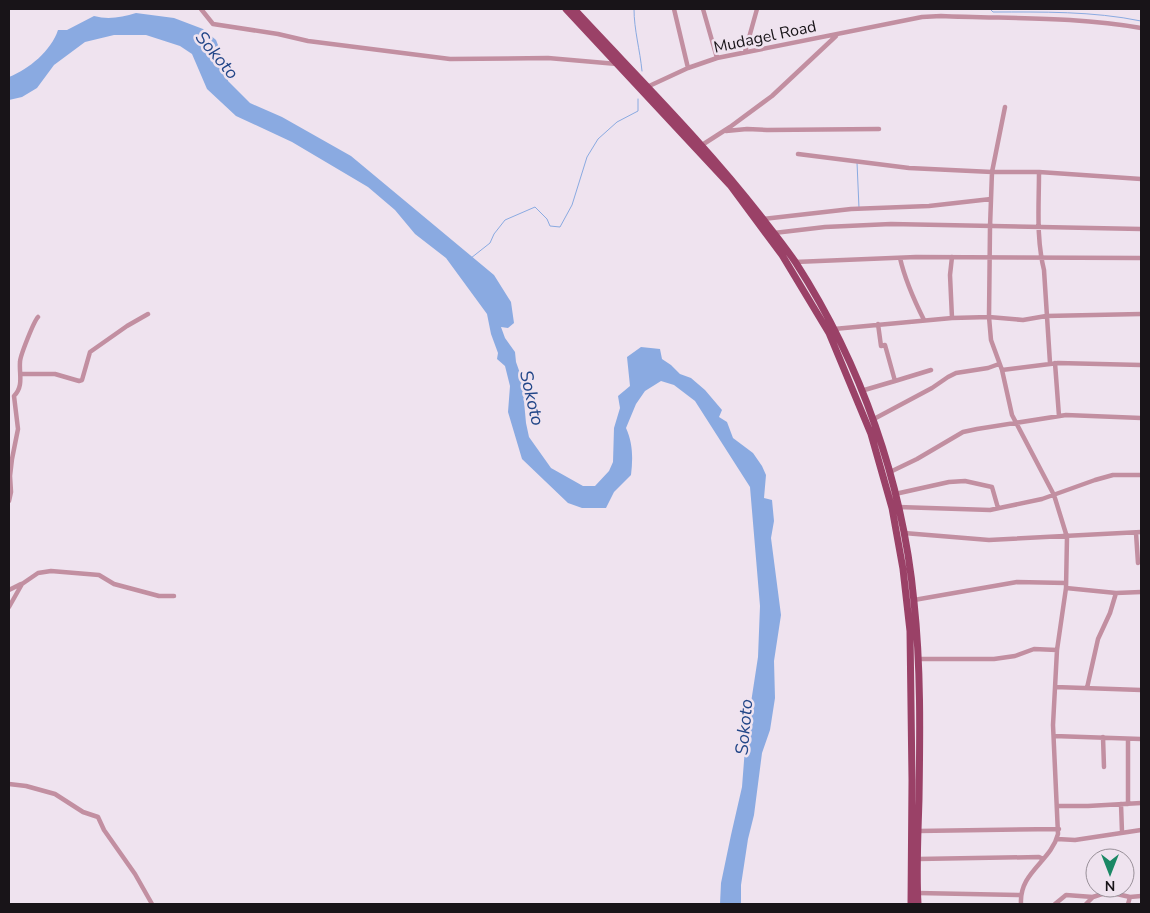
<svg xmlns="http://www.w3.org/2000/svg" width="1150" height="913" viewBox="0 0 1150 913" font-family="'Nunito Sans',sans-serif">
  <rect width="100%" height="100%" fill="#efe3ef"/>
  <path fill="#8aaae1" d="M136 13 174 18 203 29 216 40 225 63 228 81 250 103 282 117 351 156 494 275 511 302 514 323 508 328 501 327 505 338 515 352 516 362 522 379 526 423 529 437 551 468 583 486H595L609 471 613 462 614 428 620 408 618 396 630 386 627 357 641 347 660 349 662 359 671 365 680 374 691 378 705 390 722 410 719 417 727 422 733 438 753 453 762 466 766 475 764 498 772 500 774 521 771 538 781 615 774 661 775 698 770 730 762 753 754 815 748 839 741 885V904H720L721 883 731 835 742 787 746 735 758 657 760 606 750 487 695 401 674 385 661 381 645 391 636 404 626 428C633 443 633 459 631 475L614 492 606 508H582L568 503 522 459 508 412 510 386 505 366 497 359 498 353 491 334 487 314 446 258 415 234 395 210 368 187 292 142 236 116 207 89 192 54 180 46 146 35H114L85 42 54 65 37 88 22 97 9 100V77C29 69 51 51 58 30H67L94 16C109 20 122 17 136 13Z"/>
  <g fill="none" stroke-linecap="round" stroke-linejoin="round">
    <path stroke="#8aaae1" stroke-width="1" d="M634 9C634 30 640 50 642 71
      M990 9 993 12C1042 12 1093 11 1141 21
      M857 162 859 208
      M471 258 490 243 494 234 505 220 535 207 547 219 550 226 560 227 572 205 587 157 598 139 617 122 638 111V99"/>
    <path stroke="#c28fa1" stroke-width="4.5" d="M201 9 213 24 278 34 308 41 450 59 548 58 617 64
      M674 9 688 68
      M703 9 717 58
      M745 52 757 9
      M647 87 688 68 717 58 922 17 941 16C1008 19 1075 16 1141 28
      M1005 107 992 172 990 227 989 317 991 340 1002 370 1012 415 1054 495 1067 537 1066 588 1057 650 1053 725 1058 834C1051 862 1019 872 1021 904
      M726 131 747 129 767 130 879 129
      M702 145 730 127 772 96 836 36
      M798 154 909 168 992 172H1039L1141 179
      M1039 172C1039 205 1036 238 1044 270L1050 363
      M763 219 851 209 929 206 991 199
      M774 233 825 227 891 224 1141 229
      M952 257 950 275 952 318
      M900 258C905 280 914 300 924 320
      M795 262 916 257 1141 258
      M878 324 881 346 885 345 895 381 931 370
      M834 329 952 318 989 317 1023 320 1046 316 1141 314
      M1055 363 1059 416
      M1002 370 1058 363 1141 365
      M21 374H55L79 381 82 380 90 352 127 326 148 314
      M861 391 895 381
      M872 420 932 388 948 377 956 373 988 368 999 364
      M890 472 917 459 963 432 977 429 1066 415 1141 418
      M895 494 949 482 965 481 992 487 998 508
      M9 501 11 492 10 476 12 459 18 429 14 396C24 386 19 374 20 362 20 356 34 321 38 317
      M898 507 990 510 1042 499 1095 480 1113 475H1141
      M904 533 989 540 1141 532
      M1136 533 1138 563
      M1066 588 1116 593 1141 592
      M9 590 21 584
      M914 600 1017 582 1066 583
      M9 607 22 584 38 573 51 571 99 575 114 584 159 596H174
      M918 659H994L1015 656 1034 649 1057 650
      M1055 687 1141 690
      M1087 688 1098 639 1110 613 1116 593
      M1054 736 1141 739
      M1103 737 1104 767
      M1128 739V804
      M9 784 26 786 55 794 83 812 98 817 104 830 135 874 152 904
      M1121 804 1122 832
      M1058 806H1088L1141 803
      M918 831 1059 829
      M1057 839 1075 840 1141 830
      M918 859 1039 857 1043 859
      M918 893 1020 895
      M1055 904 1066 895 1093 897 1108 892 1130 897 1141 896
      M1086 904 1093 897
      M1128 904 1130 897"/>
    <path stroke="#9a4167" stroke-width="7" d="M566 9 730 185 782 255 829 333 871 434 892 508 903 569 910 631 912 780 911 904
      M574 9C638 78 705 144 763 219 774 233 786 248 796 263 861 364 903 483 914 602 921 667 920 734 919 799 918 834 916 869 918 904"/>
  </g>
  <g text-anchor="middle" dominant-baseline="central" stroke-width="5" stroke-linejoin="round" paint-order="stroke">
    <g font-size="16" fill="#181418" stroke="#efe3ef">
      <text transform="translate(765 37) rotate(-12)">Mudagel Road</text>
    </g>
    <g font-size="18" font-style="italic" fill="#224688" stroke="#efe3ef">
      <text transform="translate(217 55) rotate(50)">Sokoto</text>
      <text transform="translate(532 398) rotate(77)">Sokoto</text>
      <text transform="translate(744 727) rotate(-85)">Sokoto</text>
    </g>
  </g>
  <rect width="1150" height="913" fill="none" stroke="#181418" stroke-width="20"/>
  <g transform="translate(1110 873) rotate(180)"><circle r="24" fill="#efe3ef" stroke="#999099"/>
  <path d="M0-4L9 19L0 12L-9 19Z" fill="#1b8865"/>
  <text y="-8" font-size="14" font-weight="bold" text-anchor="middle" fill="#181418">N</text>
  </g>
</svg>
